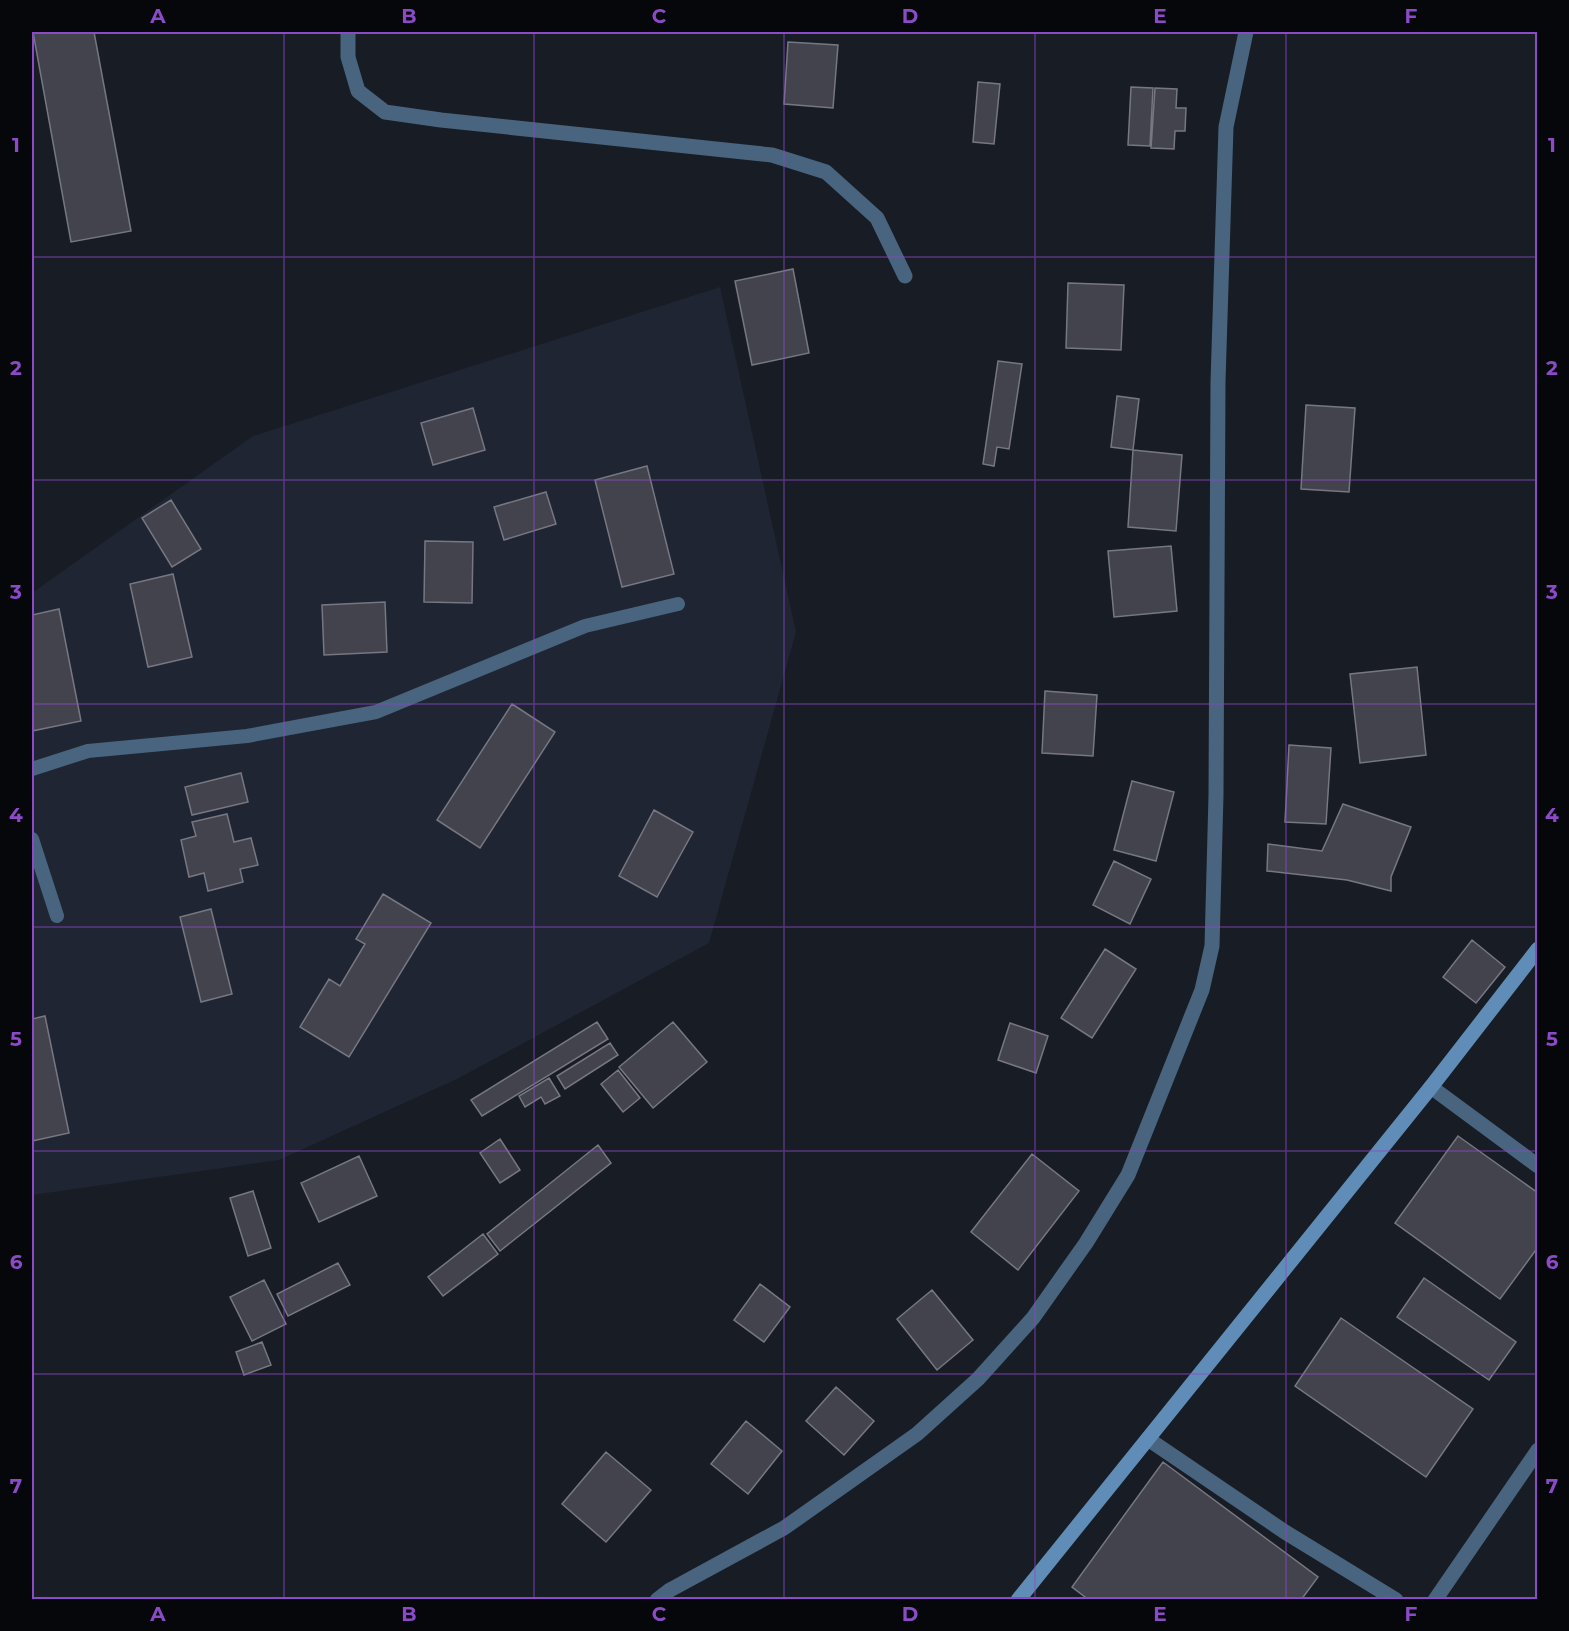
<svg xmlns="http://www.w3.org/2000/svg" width="1569" height="1631" viewBox="0 0 1569 1631" font-family="Montserrat,sans-serif">
  <rect width="100%" height="100%" fill="#181c24"/>
  <path fill="#1f2532" d="M720 287 796 632 709 943 457 1079 279 1160 32 1195V593L253 436Z"/>
  <path fill="#42434d" stroke="#767782" stroke-width="1.5" d="M33 32H94L131 231 71 242Z
    M788 42 838 45 833 108 784 104Z
    M978 82 1000 84 994 144 973 142Z
    M1131 87 1153 88 1150 146 1128 145Z
    M1155 88 1177 89 1176 108H1186L1185 131H1175L1174 149 1151 148Z
    M793 269 809 353 752 365 735 281Z
    M1068 283 1124 285 1121 350 1066 348Z
    M998 361 1022 364 1009 449 997 447 994 466 983 464Z
    M1117 396 1139 399 1133 450 1111 447Z
    M1306 405 1355 408 1349 492 1301 489Z
    M473 408 485 450 433 465 421 423Z
    M1133 450 1182 455 1176 531 1128 527Z
    M647 466 674 574 622 587 595 480Z
    M546 492 556 524 504 540 494 507Z
    M171 500 201 549 172 567 142 518Z
    M425 541 473 542 472 603 424 602Z
    M1171 546 1177 611 1114 617 1108 551Z
    M173 574 192 657 148 667 130 584Z
    M385 602 387 652 324 655 322 605Z
    M59 609 81 721 32 731V615Z
    M1417 667 1426 755 1360 763 1350 674Z
    M1045 691 1097 695 1093 756 1042 753Z
    M512 704 555 732 480 848 437 820Z
    M1289 745 1331 748 1326 824 1285 822Z
    M241 773 248 802 192 815 185 787Z
    M1132 781 1174 792 1156 861 1114 850Z
    M1343 804 1411 827 1391 877V891L1347 880 1267 871 1268 844 1322 851Z
    M654 810 693 832 657 897 619 876Z
    M227 814 234 842 251 838 258 865 240 869 243 882 208 891 204 873 189 877 181 840 196 836 192 822Z
    M1114 861 1151 879 1130 924 1093 905Z
    M383 894 431 923 349 1057 300 1027 329 979 340 986 365 944 356 939Z
    M211 909 232 994 201 1002 180 917Z
    M1472 940 1505 967 1476 1003 1443 977Z
    M1105 949 1136 969 1092 1038 1061 1018Z
    M45 1016 69 1133 32 1141V1019Z
    M597 1022 608 1039 482 1116 471 1100Z
    M673 1022 707 1062 653 1108 619 1067Z
    M1010 1023 1048 1036 1036 1073 998 1060Z
    M610 1043 618 1055 565 1089 557 1076Z
    M618 1070 640 1098 623 1112 601 1084Z
    M549 1078 560 1096 545 1104 541 1097 525 1107 519 1096Z
    M1458 1136 1538 1193V1247L1500 1299 1395 1223Z
    M500 1139 520 1170 500 1183 480 1153Z
    M598 1145 611 1163 500 1251 487 1234Z
    M1032 1154 1079 1191 1018 1270 971 1232Z
    M359 1156 377 1196 319 1222 301 1183Z
    M253 1191 271 1248 248 1256 230 1198Z
    M483 1234 498 1254 443 1296 428 1277Z
    M338 1263 350 1285 288 1316 277 1294Z
    M1424 1278 1516 1342 1489 1380 1397 1317Z
    M264 1280 286 1324 252 1341 230 1297Z
    M760 1284 790 1307 764 1342 734 1320Z
    M932 1290 973 1340 937 1370 897 1319Z
    M1341 1318 1473 1409 1426 1477 1295 1386Z
    M262 1342 271 1365 244 1375 236 1352Z
    M836 1387 874 1421 844 1455 806 1421Z
    M746 1421 782 1451 748 1494 711 1464Z
    M606 1452 651 1490 606 1542 562 1504Z
    M1163 1462 1318 1577 1301 1600H1089L1072 1587Z"/>
  <g fill="none" stroke-linecap="round" stroke-linejoin="round">
    <path stroke="#48647e" stroke-width="14" d="M32 769 88 751 247 736 376 712 585 626 678 604
      M32 839 57 916"/>
    <path stroke="#48647e" stroke-width="15" d="M348 32V57L358 91 385 112 441 120 772 155 826 172 877 218 905 276
      M1431 1087 1538 1166
      M1148 1439 1285 1532 1396 1600
      M657 1600 670 1590 784 1528 917 1434 978 1379 1033 1318 1086 1243 1128 1175 1202 990 1212 946 1216 795 1218 382 1226 127 1246 32
      M1435 1600 1538 1450"/>
    <path stroke="#608db7" stroke-width="15" d="M1018 1600 1431 1087 1538 949"/>
  </g>
  <path fill="none" stroke="#8c4ac8" stroke-width="1.5" stroke-opacity="0.55" d="M284 32V1600M534 32V1600M784 32V1600M1035 32V1600M1286 32V1600M32 257H1538M32 480H1538M32 704H1538M32 927H1538M32 1151H1538M32 1374H1538"/>
  <rect width="1569" height="1631" fill="none" stroke="#05070a" stroke-width="66"/>
  <rect x="33" y="33" width="1503" height="1565" fill="none" stroke="#8c4ac8" stroke-width="2"/>
  <g font-size="20" text-anchor="middle" font-weight="bold" fill="#8c4ac8">
    <text x="158" y="23">A</text>
    <text x="409" y="23">B</text>
    <text x="659" y="23">C</text>
    <text x="910" y="23">D</text>
    <text x="1160" y="23">E</text>
    <text x="1411" y="23">F</text>
    <text x="16" y="152">1</text>
    <text x="1552" y="152">1</text>
    <text x="16" y="375">2</text>
    <text x="1552" y="375">2</text>
    <text x="16" y="599">3</text>
    <text x="1552" y="599">3</text>
    <text x="16" y="822">4</text>
    <text x="1552" y="822">4</text>
    <text x="16" y="1046">5</text>
    <text x="1552" y="1046">5</text>
    <text x="16" y="1269">6</text>
    <text x="1552" y="1269">6</text>
    <text x="16" y="1493">7</text>
    <text x="1552" y="1493">7</text>
    <text x="158" y="1621">A</text>
    <text x="409" y="1621">B</text>
    <text x="659" y="1621">C</text>
    <text x="910" y="1621">D</text>
    <text x="1160" y="1621">E</text>
    <text x="1411" y="1621">F</text>
  </g>
</svg>
